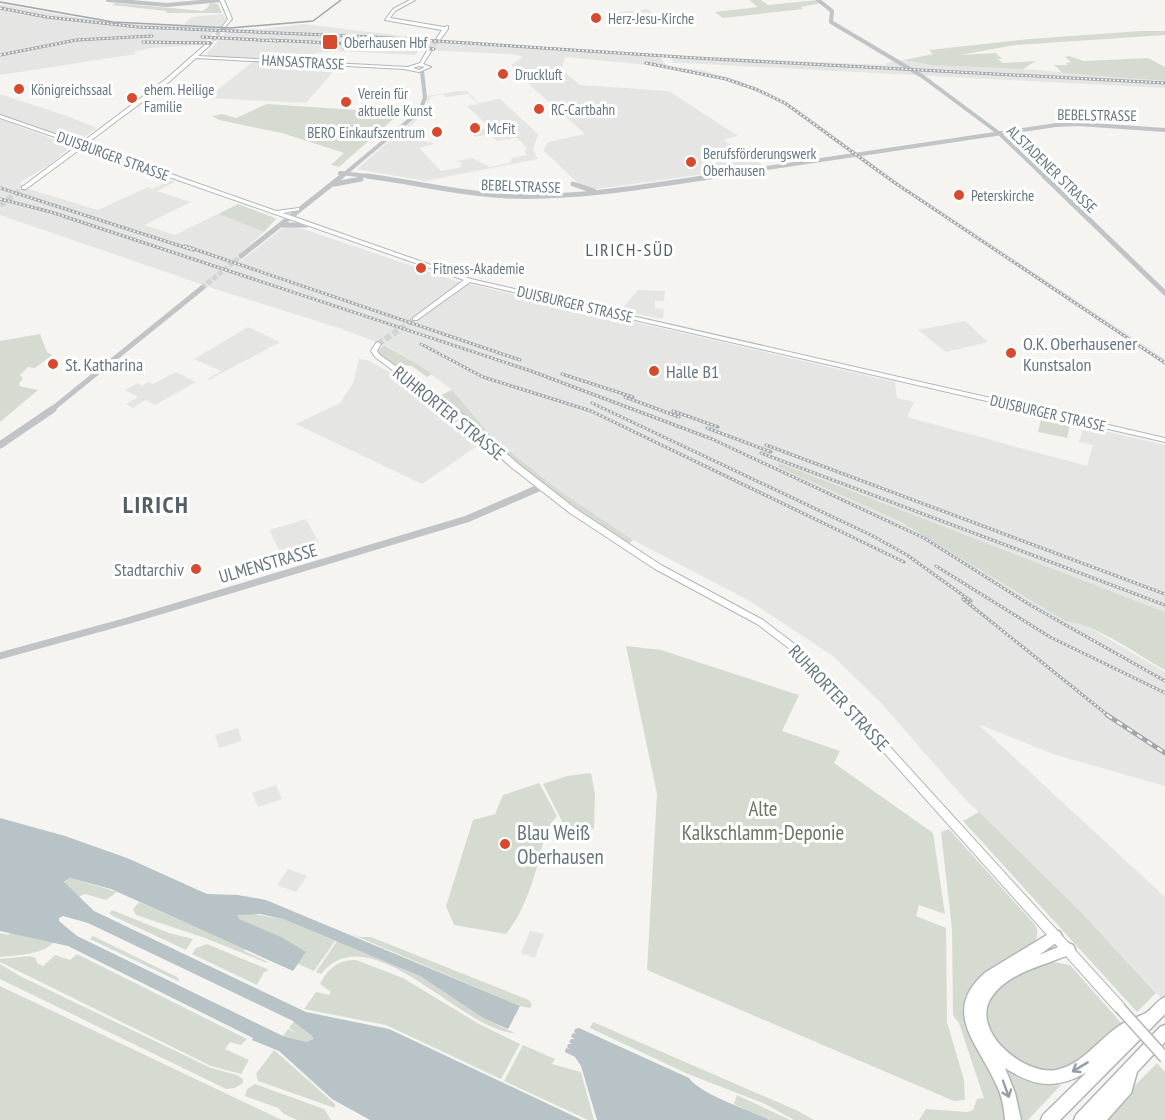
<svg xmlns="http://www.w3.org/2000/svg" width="1165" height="1120" viewBox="0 0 1165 1120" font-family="'PT Sans Narrow',sans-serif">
  <rect width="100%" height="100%" fill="#f5f4f1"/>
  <path fill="#e5e6e4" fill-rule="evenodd" d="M0 4 109 23 218 28 202 45 151 48 134 52 136 54 0 75Z
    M648 9 658 18 620 22 605 14Z
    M223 14 226 19 222 27 183 25 192 17Z
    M303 24 429 39 658 55 668 67 565 57 562 70 580 85 669 91 738 136 723 140 764 166 596 189 581 186 544 151V149L548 142 585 134 525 81 527 78 511 65 523 57 512 54 423 50H419L415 55 337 51 315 53 307 61 208 56 207 53 228 29H263Z
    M670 56 887 65 886 63 904 60 931 65 1001 67 1165 81V88L683 63H673Z
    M254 61 339 65 306 103 207 98Z
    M677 67 701 70 740 81 796 108 896 181 1165 359V365L872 169 788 107 740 84Z
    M459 91H467L479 103 500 99 538 134 533 150 538 159 425 181 357 169 421 114 426 107 428 96ZM443 94 446 97 468 94 479 104 467 106 490 128 470 131 475 137 495 133 498 136 493 137 497 141 517 138 527 148 524 151 527 155 512 158 510 163 490 167 472 158 456 161 463 164 460 165 462 167 441 171 419 148 434 144 432 142H427L422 138 406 139 399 136 426 112 430 97Z
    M0 94 67 116 97 128 82 139 73 140 0 114Z
    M0 119 71 146 49 165 19 183 24 185 22 187 98 210 148 187 152 189 171 180 175 182 157 191 191 202 144 225 175 235 218 214 264 232 236 257 242 260 283 228 295 226 456 281 895 382 897 398 914 402 907 417 1087 466 1093 445 1079 442 1084 426 1165 445V612L777 462 778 467 899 521 1065 621 1077 623 1097 632 1165 672V786L1053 754 978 724 1165 897V1002L1080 911 963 797 881 703 833 656 748 600 633 540 560 491 494 439 452 390 416 363 388 346 339 328 218 290 0 215Z
    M638 290 665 291 664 301H655V308L664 309 663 319 620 311Z
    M965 321 988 342 946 352 918 330Z
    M248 327 280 342 209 380 207 379 221 371 194 359Z
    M359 359 368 360 394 375 452 416 483 442 422 484 296 424 340 403 353 383Z
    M176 372 196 382 155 405 146 400 133 408 126 404 138 397 125 390 138 383 142 386 149 382 153 384Z
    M306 519 319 543 281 554 269 530Z
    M238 728 242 741 219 748 215 735Z
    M276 785 282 799 258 807 252 793Z
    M288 869 307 876 296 892 277 885Z
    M530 931 544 934 535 958 521 953Z"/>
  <path fill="#d6dbd2" d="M749 0H761L768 5 818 0 822 3 801 7 803 9 723 18 715 12 758 7Z
    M116 3 203 11 208 7 210 3 218 4 222 13H165L167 11 112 5Z
    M1140 31H1165V35L1015 45 960 55 996 53 1002 59H998L1003 63 1036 61 1023 69 931 65 904 60 933 54 929 50 1030 39Z
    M1069 56 1084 61 1148 58 1165 67V81L1063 73 1054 65H1068L1066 63 1071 62 1065 57Z
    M267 104 400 113 339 167 331 165 344 153 282 133 219 120 212 116 223 114 236 118Z
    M238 204 275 218 276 219 264 232 218 214Z
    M40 334 47 352 52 355 35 368 28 367 20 375 23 379 19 383 20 386 38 390 0 422V341Z
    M384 345 416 363 432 374 427 377 412 366 394 365 377 352Z
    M452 390 494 439 560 491 633 540 628 544 543 485 439 396Z
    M1041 419 1070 425 1067 438 1038 432Z
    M777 462 1165 612V670C1134 653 1100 626 1065 621L899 521 778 467Z
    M626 646 661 650 799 695 782 731 840 751 834 763 933 833 945 914 919 905 916 916 946 928 947 1022 964 1080 965 1100 954 1101 647 970 657 794Z
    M591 773 595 794 594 829 565 827 543 784 567 776Z
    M539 783 557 816C544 831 544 841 539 860 532 885 523 913 506 934L454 925 446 906 473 820 495 814 503 795Z
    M979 812 1080 911 1156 993 1137 1012 963 821Z
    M949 829 1036 926C1039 936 1036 941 1030 948L980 977 971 990 993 1071 1005 1105V1120H919L926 1109 967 1112 973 1110 977 1099 984 1098 959 1023 953 1015 952 929 941 832Z
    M70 878 117 892 106 900 85 894 78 897 64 883Z
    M139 902 245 949 244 951 268 962 267 963 205 938 136 915 133 909Z
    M112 910 169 933 193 939 186 950 111 915V914H109Z
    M246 913 283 919 335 941 314 971 298 964 305 951 237 918 240 914Z
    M344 931 360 937H371L529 1000 532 1005 530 1008 520 1006Z
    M0 933 8 935 10 933 54 942C43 955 17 955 0 957Z
    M93 936 177 977 180 982 90 939Z
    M337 941 420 976 483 1018 515 1033C462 1032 370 913 321 974L316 972Z
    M207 944 267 969 268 971 264 972 257 985 192 954 196 948Z
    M77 954 247 1039 241 1045 230 1042 225 1049 249 1060 241 1074 211 1066 0 962V959L30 956 36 958 37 963 43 966 55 955 70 960Z
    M356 960 403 978 479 1024 520 1044 501 1079 386 1025 304 1009 316 992 329 995 331 992 320 984C327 969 339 959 356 960Z
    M1048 961 1070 965 1123 1025 1082 1062 1049 1073 1017 1065 988 1032 985 1008 991 994 1000 985Z
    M0 964 20 976 211 1068 237 1075 243 1079V1083L235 1088 226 1089 0 979Z
    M0 986 282 1120H0Z
    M294 1021 312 1036V1041L307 1042 283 1036 288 1029 296 1033 289 1028Z
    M593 1022 796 1110 814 1120H794L765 1104 688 1074 590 1028Z
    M523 1045 555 1059 552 1064 581 1072 594 1120H588L504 1081Z
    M274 1050 335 1104V1108L258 1081 256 1074Z
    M1157 1063 1165 1072V1120H1101Z
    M1000 1064C1016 1079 1039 1088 1061 1085L1028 1120H1017Z
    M255 1084 324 1109 331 1120H297L284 1114 278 1108 245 1096 247 1089Z
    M737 1095 790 1120H769L734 1104Z"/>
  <path fill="#b7c3c6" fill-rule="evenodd" d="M0 818 65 836 127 858 207 894 238 895 266 900 520 1006 508 1029 483 1018 420 976 283 919 260 914 238 915 239 919 283 938 306 952 293 971 111 889 70 878 64 882 94 911 306 1012 389 1029 582 1120H370L332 1099 279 1051 252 1040 253 1038 68 946 0 931ZM63 916 88 923 293 1021 312 1036 313 1039 307 1042 283 1036 77 936 59 921V918Z
    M579 1028 689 1078C701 1095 748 1109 769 1120H597L581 1066 575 1057 565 1052 566 1048 570 1049 567 1047 568 1044H572L569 1042 571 1039H575L571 1037 573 1033 577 1034 574 1032 575 1029Z"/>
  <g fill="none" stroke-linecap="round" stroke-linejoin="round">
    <path stroke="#d1d4d5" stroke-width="5" stroke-dasharray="5 2" stroke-linecap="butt" d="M202 288 241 256"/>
    <path stroke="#d1d4d5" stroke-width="4.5" stroke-dasharray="4.5 2" stroke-linecap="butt" d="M208 45 224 27
      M430 50 438 39"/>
    <path stroke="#d1d4d5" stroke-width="6" stroke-dasharray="6 3" stroke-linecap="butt" d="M0 205 24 188
      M378 344 415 319"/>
    <g stroke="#b1b6b9" stroke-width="2">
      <path id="secondary" d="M220 0H224L232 19 224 28 222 27 228 19Z
        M410 0H415L395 11 390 18 444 27 448 26V29L440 40 436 39 442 30 385 20 393 9Z
        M206 44 210 45 198 56 408 67 420 63 428 49H430L432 50 423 64 431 67 419 72 404 69 196 58 170 81 86 144 276 211 299 208V210L283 213 471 279 1165 438V442L470 282 417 320H413V318L464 280 83 147 26 189H22V187L78 145 0 118V115L81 143 166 79ZM419 66 425 67 419 70 413 68Z
        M378 342 381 344 377 351 380 355 464 415 517 463 576 509 661 565 763 620 801 649 1124 1004 1126 1008 1124 1012 1120 1013 1116 1012 795 653 757 624 655 569 570 513 511 467 458 419 375 357 371 351 376 343Z"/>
    </g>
    <g stroke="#b1b5b7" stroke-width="3">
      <path id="motorway" d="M1055 930 1060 932 1062 936 1060 940 1039 955 1068 943 1073 945 1075 949 1073 953C1047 965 1011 971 993 995 967 1028 1023 1076 1056 1070 1082 1065 1098 1040 1119 1026 1127 1020 1136 1018 1144 1014 1152 1010 1156 1001 1165 997V1014L1060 1120H1041L1043 1115 1087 1072C1056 1090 1035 1087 1005 1068L1015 1093 1021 1120H1005C1004 1107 1002 1095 996 1084 978 1043 940 1011 986 972Z
        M1165 1025V1042L1137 1072 1131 1093 1107 1120H1074L1076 1115 1160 1027Z"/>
    </g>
    <path stroke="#c0c4c7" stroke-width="4" d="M108 0 167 5 222 0
      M818 0 832 11 831 22 922 76 1000 134 1045 177
      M340 173 377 177
      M341 177 419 112 425 98 422 71
      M706 177 1056 125 1078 124 1165 130"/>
    <path stroke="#c0c4c7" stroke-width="5" d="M367 176C414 182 460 194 507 196 577 199 647 186 716 176
      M1044 176 1165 293
      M335 184 361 179
      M573 184 594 191
      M283 225H306
      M241 256 342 176
      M51 410 202 288"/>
    <path stroke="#c0c4c7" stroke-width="7" d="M0 445 53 409
      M0 656 127 621 467 519 541 487"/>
    <use href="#secondary" fill="#fff" fill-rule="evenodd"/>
    <use href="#motorway" fill="#fff" fill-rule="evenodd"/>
    <path stroke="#a0a6aa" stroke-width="1.5" d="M0 2 113 22 230 28 313 21 341 0"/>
    <g stroke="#a0a6aa" stroke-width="3">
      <path id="rail-far1" d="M0 8 46 17 139 27 374 37 696 58 1165 83
        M202 37 278 41
        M269 40 353 44
        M143 42 211 43
        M344 48 434 49
        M0 55 76 40 152 36
        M646 63 726 79 758 90 785 103 895 183 1165 363
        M0 188 193 250
        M0 199 51 212 531 371 712 439 924 538 1032 606 1165 681
        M185 246 520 360
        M421 344 483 377 591 411 904 562
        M562 374 633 397
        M625 397 679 417
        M592 403 871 535 907 555 971 601
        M673 411 718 427
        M707 428 771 452
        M766 445 1165 594
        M761 453 1165 605
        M936 566 1050 637 1165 693
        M963 599 1110 717"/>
    </g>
    <g stroke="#a0a6aa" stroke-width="4.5">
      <path id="rail" d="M1107 715 1165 753"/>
    </g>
    <use href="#rail-far1" stroke="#fff" stroke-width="1.5" stroke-dasharray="2" stroke-linecap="butt"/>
    <use href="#rail" stroke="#fff" stroke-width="2" stroke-dasharray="6" stroke-linecap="butt"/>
    <g stroke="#b1b6b9" stroke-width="13" stroke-linecap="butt">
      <path id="secondary-bridge" d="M1120 1008 1165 1058"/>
    </g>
    <use href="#secondary-bridge" stroke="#fff" stroke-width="10"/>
  </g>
  <defs><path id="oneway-shaft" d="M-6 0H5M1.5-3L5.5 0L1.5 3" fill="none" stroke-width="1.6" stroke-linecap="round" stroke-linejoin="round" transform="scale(1.5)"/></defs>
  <g stroke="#949fa6">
    <use href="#oneway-shaft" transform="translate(1080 1067) rotate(149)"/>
    <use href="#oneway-shaft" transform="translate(1006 1089) rotate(70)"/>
  </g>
  <g fill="#d64b30" stroke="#fff" stroke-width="2">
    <circle cx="596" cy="18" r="6"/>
    <rect x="322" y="34" width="16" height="16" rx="3"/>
    <circle cx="503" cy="74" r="6"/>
    <circle cx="19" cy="89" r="6"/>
    <circle cx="132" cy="98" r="6"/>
    <circle cx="346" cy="102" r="6"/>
    <circle cx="539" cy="109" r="6"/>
    <circle cx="475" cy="128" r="6"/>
    <circle cx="437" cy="132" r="6"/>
    <circle cx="691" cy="162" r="6"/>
    <circle cx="959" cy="195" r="6"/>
    <circle cx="421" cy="268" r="6"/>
    <circle cx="1011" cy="353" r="6"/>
    <circle cx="53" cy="364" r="6"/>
    <circle cx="654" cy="371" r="6"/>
    <circle cx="196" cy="569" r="6"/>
    <circle cx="505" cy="844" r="6"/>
  </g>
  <g text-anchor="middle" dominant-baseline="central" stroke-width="6" stroke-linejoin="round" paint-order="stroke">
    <g font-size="15" fill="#667680" stroke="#fff" text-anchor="start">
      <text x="608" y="18">Herz-Jesu-Kirche</text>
      <text x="344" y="42">Oberhausen Hbf</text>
      <text x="515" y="74">Druckluft</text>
      <text x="31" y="89">Königreichssaal</text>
      <text x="144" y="89">ehem. Heilige<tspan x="144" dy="17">Familie</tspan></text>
      <text x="358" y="93">Verein für<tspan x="358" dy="17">aktuelle Kunst</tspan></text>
      <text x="551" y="109">RC-Cartbahn</text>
      <text x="487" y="128">McFit</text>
      <text x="425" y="132" text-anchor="end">BERO Einkaufszentrum</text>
      <text x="703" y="153">Berufsförderungswerk<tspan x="703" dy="17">Oberhausen</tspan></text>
      <text x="971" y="195">Peterskirche</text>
      <text x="433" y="268">Fitness-Akademie</text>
    </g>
    <g font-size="15" fill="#667680" stroke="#fff">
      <text transform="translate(303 62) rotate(3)">HANSASTRASSE</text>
      <text transform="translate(1097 115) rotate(1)">BEBELSTRASSE</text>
      <text transform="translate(113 156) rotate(20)">DUISBURGER STRASSE</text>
      <text transform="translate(1052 169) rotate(44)">ALSTADENER STRASSE</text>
      <text transform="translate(521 186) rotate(2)">BEBELSTRASSE</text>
      <text transform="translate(575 304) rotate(13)">DUISBURGER STRASSE</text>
      <text transform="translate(1048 413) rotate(13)">DUISBURGER STRASSE</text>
    </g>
    <g font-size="18" letter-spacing="1.5" fill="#535f66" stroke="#fff">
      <text x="630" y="249">LIRICH-SÜD</text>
    </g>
    <g font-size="18" fill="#667680" stroke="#fff" text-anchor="start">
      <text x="1023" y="343">O.K. Oberhausener<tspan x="1023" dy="21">Kunstsalon</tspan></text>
      <text x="65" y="364">St. Katharina</text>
      <text x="666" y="371">Halle B1</text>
      <text x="184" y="569" text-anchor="end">Stadtarchiv</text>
    </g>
    <g font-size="18" fill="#667680" stroke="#fff">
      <text transform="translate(449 413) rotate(39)">RUHRORTER STRASSE</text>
      <text transform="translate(268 563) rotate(-16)">ULMENSTRASSE</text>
      <text transform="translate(839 698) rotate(47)">RUHRORTER STRASSE</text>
    </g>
    <g font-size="21" fill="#697864" stroke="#fff">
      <text x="763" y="808">Alte<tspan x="763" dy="24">Kalkschlamm-Deponie</tspan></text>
    </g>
    <g font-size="21" fill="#667680" stroke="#fff" text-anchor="start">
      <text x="517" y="832">Blau Weiß<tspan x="517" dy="24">Oberhausen</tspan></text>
    </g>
    <g font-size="24" font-weight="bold" letter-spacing="1.5" fill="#535f66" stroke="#fff">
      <text x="156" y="504">LIRICH</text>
    </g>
  </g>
</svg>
